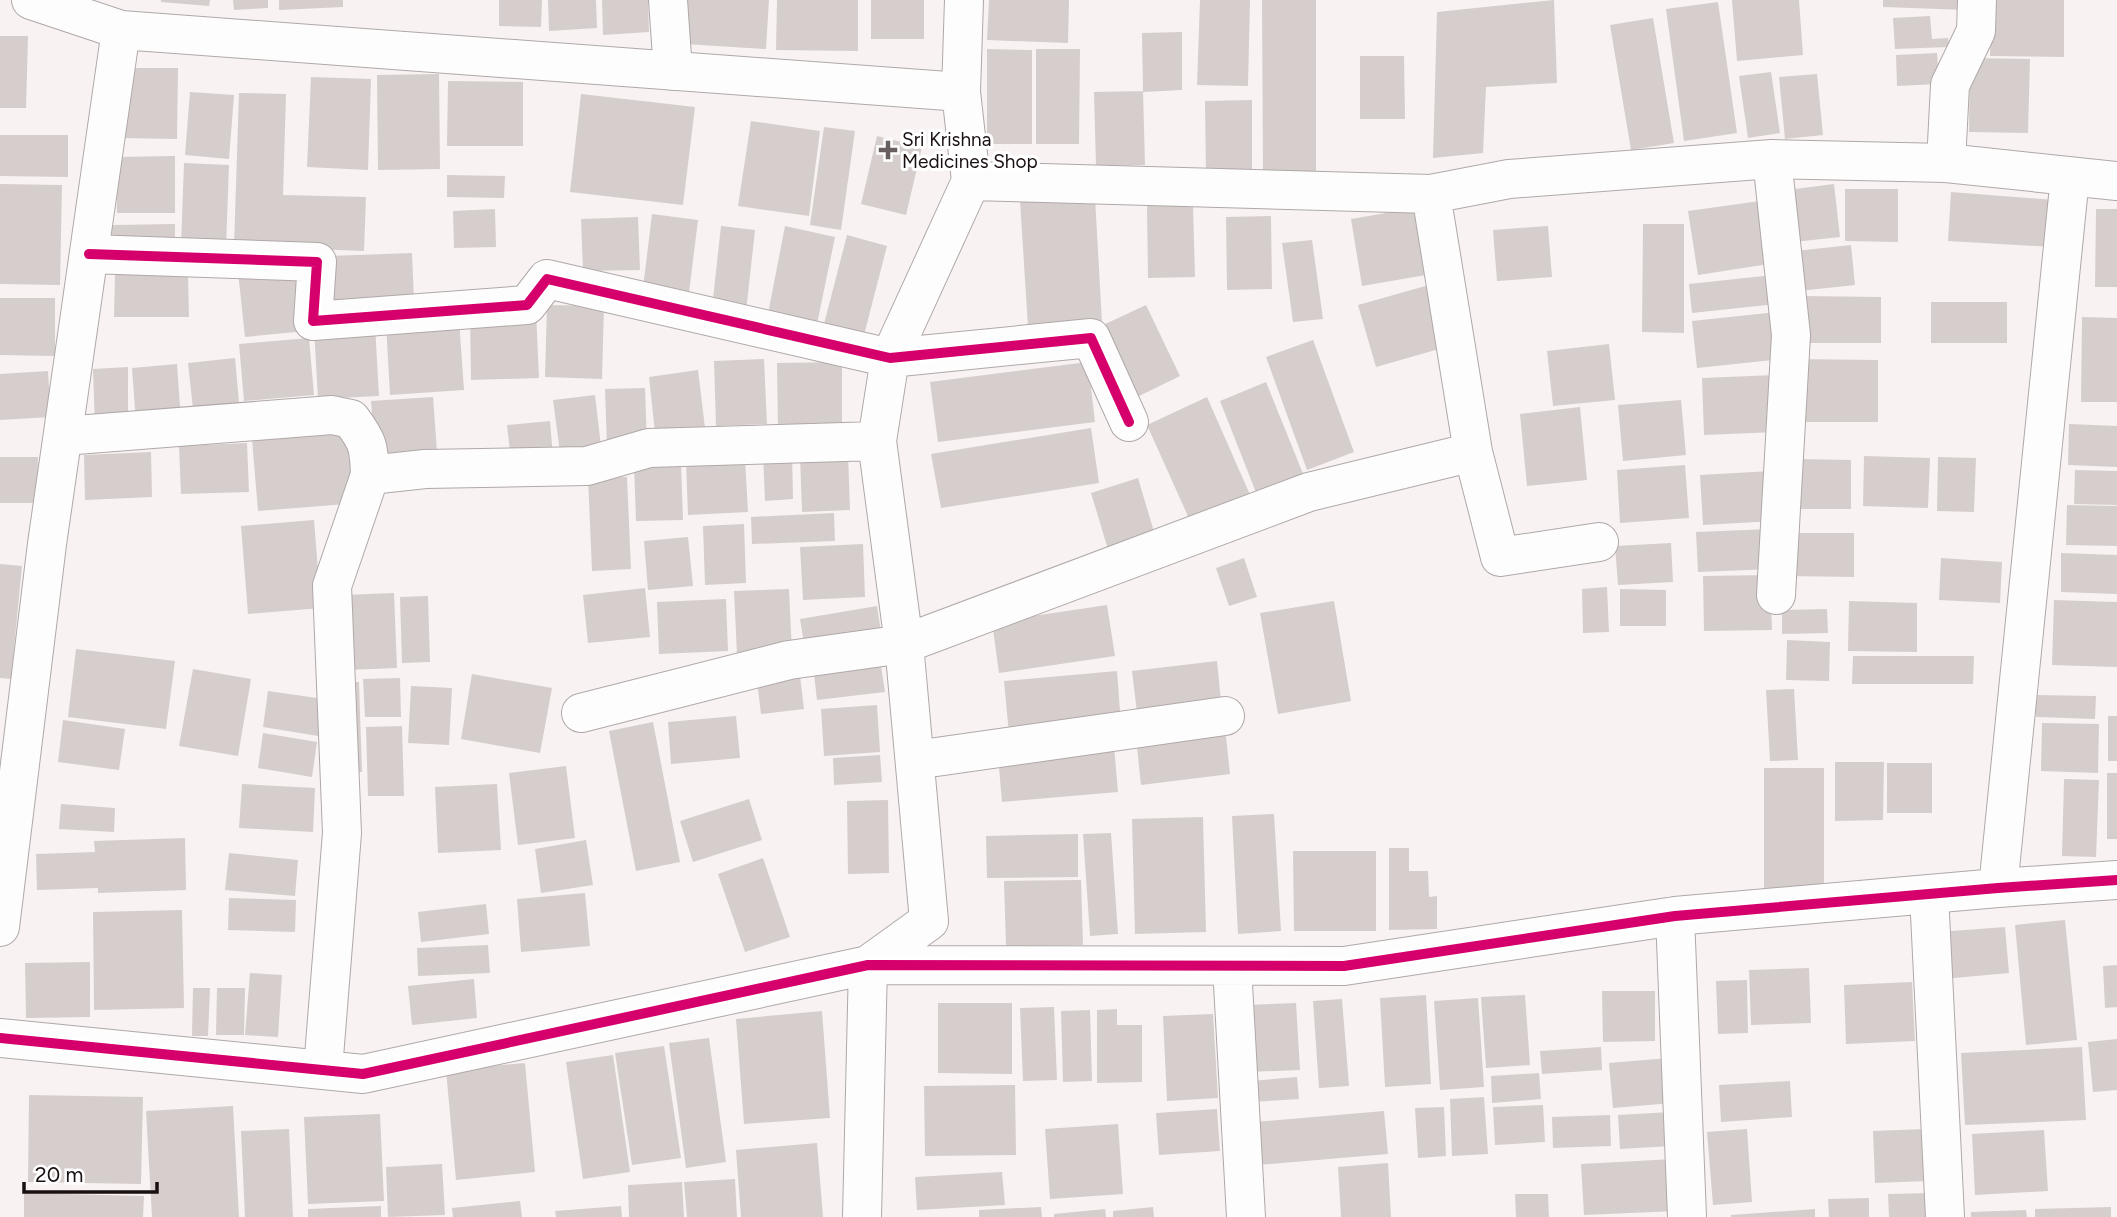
<svg xmlns="http://www.w3.org/2000/svg" width="2117" height="1217" viewBox="0 0 2117 1217" font-family="Figtree,sans-serif">
  <rect width="100%" height="100%" fill="#f8f2f2"/>
  <path fill="#d6cecd" d="M161 0H210L209 6 161 2Z
    M233 0H268V8L234 10Z
    M279 0H343V7L279 10Z
    M499 0H542L541 27 499 26Z
    M548 0H596L597 28 549 31Z
    M602 0H648L649 32 603 35Z
    M687 0H769L766 49 685 44Z
    M777 0H858V51L776 50Z
    M871 0H924V39H871Z
    M989 0H1069L1068 43 987 40Z
    M1200 0H1250L1248 86 1197 85Z
    M1262 0H1316V179H1263Z
    M1554 0 1557 83 1486 87 1483 153 1433 158 1437 12Z
    M1732 0H1799L1803 55 1737 61Z
    M1883 0H1967V10L1883 7Z
    M1991 0H2064V57L1990 56Z
    M1718 2 1737 133 1684 141 1666 9Z
    M1930 16 1932 39 1948 38 1949 47 1895 49 1893 18Z
    M1653 18 1674 143 1631 150 1610 25Z
    M1182 32V90L1143 92 1142 33Z
    M0 36H28L26 108H0Z
    M987 49 1032 50V144H987Z
    M1036 49H1080L1079 144H1036Z
    M1937 53 1939 84 1897 86 1896 55Z
    M1360 56H1404L1405 119H1360Z
    M1970 58 2030 59 2028 133 1969 132Z
    M121 68H178L177 139 120 138Z
    M1771 72 1780 133 1748 138 1739 76Z
    M439 74 440 169 378 170 377 75Z
    M1817 74 1823 135 1785 139 1779 77Z
    M311 77 371 79 368 170 307 167Z
    M448 81 523 82V146H447Z
    M1143 91 1145 165 1096 166 1094 92Z
    M190 92 234 95 229 159 185 155Z
    M239 93 286 94 283 195 366 197 364 251 234 246Z
    M581 94 695 107 683 205 570 192Z
    M1252 100V174H1206L1205 101Z
    M751 121 820 131 809 216 738 206Z
    M824 127 855 131 841 230 810 225Z
    M0 135H68V177L0 176Z
    M877 136 922 147 906 215 861 204Z
    M175 156V213H117L116 157Z
    M184 163 229 165 226 248 181 246Z
    M447 175 505 176 504 198 447 197Z
    M0 184 62 185 60 285 0 284Z
    M1834 184 1840 237 1794 242 1787 190Z
    M1845 189H1898V242L1845 241Z
    M1951 192 2055 200 2052 247 1948 241Z
    M1095 197 1102 323 1028 327 1020 201Z
    M1760 201 1769 264 1698 275 1688 211Z
    M1193 205 1195 277 1148 278 1147 206Z
    M1415 208 1426 275 1362 286 1351 219Z
    M495 209 496 247 454 248 453 211Z
    M2096 209H2117V287H2095Z
    M652 214 698 220 689 293 643 288Z
    M1271 216 1272 289 1227 290 1226 217Z
    M638 217 640 270 583 271 581 219Z
    M175 224V251L112 252V225Z
    M1643 224H1684V333L1642 332Z
    M721 226 755 230 746 312 712 308Z
    M785 226 835 237 816 329 767 319Z
    M1548 226 1552 277 1497 281 1493 230Z
    M847 235 887 246 863 339 823 328Z
    M1312 240 1323 319 1293 322 1282 243Z
    M1851 245 1855 285 1799 291 1795 251Z
    M412 253 414 300 330 303 328 256Z
    M300 266 306 331 245 337 238 272Z
    M115 274H188L189 317H114Z
    M1773 275 1776 304 1692 313 1689 284Z
    M1429 285 1446 347 1376 367 1358 305Z
    M1802 296 1881 297V343H1801Z
    M0 298H55V356L0 355Z
    M1931 302H2007V343H1931Z
    M547 305 604 306 602 379 545 377Z
    M1146 305 1180 376 1135 398 1101 326Z
    M536 311 539 378 471 380 470 313Z
    M1777 312 1782 359 1697 368 1692 321Z
    M2082 317 2117 318V402H2081Z
    M459 319 464 390 390 395 386 324Z
    M375 325 379 396 318 399 314 328Z
    M309 338 314 395 244 401 239 344Z
    M1313 340 1354 452 1307 470 1266 357Z
    M1609 344 1615 400 1553 406 1547 351Z
    M235 358 240 413 194 418 188 363Z
    M764 359 767 424 716 426 714 361Z
    M1791 359 1878 360V422H1791Z
    M842 362V432H778L777 363Z
    M1088 362 1095 422 938 442 930 382Z
    M177 364 181 420 136 423 132 368Z
    M128 367V426L95 428 93 369Z
    M698 370 706 436 656 442 649 377Z
    M48 371 51 417 0 420V374Z
    M1775 375 1777 432 1704 435 1702 378Z
    M1266 382 1304 476 1257 495 1220 401Z
    M645 388 647 445 607 446 605 389Z
    M595 395 602 455 561 460 553 400Z
    M433 397 438 465 376 470 371 401Z
    M1207 397 1251 497 1191 523 1147 425Z
    M1681 400 1686 455 1623 461 1618 405Z
    M1580 407 1587 480 1527 486 1520 414Z
    M550 421 553 457 511 461 507 425Z
    M2069 424 2117 426V467L2068 465Z
    M1091 428 1099 483 941 508 931 454Z
    M353 431 359 503 258 511 252 439Z
    M247 443 249 492 181 494 179 446Z
    M151 452 152 497 85 500 84 455Z
    M792 453 793 499 765 501 763 454Z
    M848 454 850 510 802 512 800 456Z
    M1864 456 1930 458 1928 508 1863 506Z
    M0 457H38L37 503H0Z
    M1938 457 1976 458 1974 512 1937 511Z
    M745 458 748 512 688 515 686 461Z
    M1797 459 1851 460V509H1796Z
    M681 463 683 520 636 521 634 464Z
    M1685 465 1689 518 1620 523 1617 470Z
    M2075 470 2117 471V505L2074 504Z
    M1771 471 1774 521 1703 525 1700 475Z
    M627 477 631 569 592 571 588 478Z
    M1138 478 1157 542 1110 556 1091 493Z
    M2067 505 2117 506V546L2066 545Z
    M834 513 835 541 752 544 751 517Z
    M314 520 321 608 248 614 241 526Z
    M744 524 746 583 705 585 703 526Z
    M1770 529 1772 569 1698 572 1696 532Z
    M1785 533H1854V577L1785 576Z
    M688 537 693 586 648 590 644 541Z
    M1671 543 1673 582 1618 585 1615 546Z
    M863 544 865 597 803 600 800 547Z
    M2061 553 2117 555V594L2061 592Z
    M1244 558 1257 597 1229 606 1216 568Z
    M1941 558 2002 562 2000 603 1939 600Z
    M0 564 22 566 11 679 0 678Z
    M1770 575 1772 630 1704 631 1703 576Z
    M1607 587 1609 632 1583 633 1582 589Z
    M645 588 650 637 588 643 583 595Z
    M789 589 792 653 737 655 734 591Z
    M1620 589 1666 590V626H1620Z
    M394 593 397 668 346 670 344 595Z
    M428 596 430 662 402 663 400 597Z
    M726 599 728 651 659 654 657 602Z
    M2054 600 2117 602V667L2052 665Z
    M1334 601 1351 701 1278 714 1260 613Z
    M1849 601 1917 603V652L1848 651Z
    M1107 605 1115 656 999 673 992 622Z
    M877 606 882 638 805 650 800 619Z
    M1827 609 1828 633 1782 634V610Z
    M1787 640 1830 642 1829 681 1786 680Z
    M76 649 175 661 166 729 68 717Z
    M1853 656H1974L1973 684H1852Z
    M1217 661 1222 711 1138 721 1132 671Z
    M881 666 885 692 817 700 814 674Z
    M193 669 251 679 238 756 179 746Z
    M1117 671 1121 724 1009 734 1004 681Z
    M472 674 552 688 540 753 461 739Z
    M800 676 804 709 761 714 757 681Z
    M400 678 401 717H365L363 679Z
    M340 682H359L362 772H343Z
    M411 686 452 688 449 745 408 743Z
    M1794 689 1798 760 1770 761 1766 690Z
    M268 691 324 699 318 736 263 727Z
    M2036 695 2096 696 2095 719 2036 717Z
    M877 705 880 752 824 756 821 709Z
    M736 716 740 758 671 764 668 722Z
    M2108 716H2117V761H2108Z
    M63 720 125 729 119 770 58 762Z
    M653 722 680 862 636 871 609 731Z
    M2042 723 2099 724 2098 773 2041 771Z
    M402 726 404 796H368L366 727Z
    M1225 727 1230 774 1141 785 1136 738Z
    M263 733 317 742 312 777 258 768Z
    M1114 746 1118 792 1002 802 998 756Z
    M880 755 882 782 834 785 833 758Z
    M1835 762H1884L1883 820 1835 821Z
    M1887 763H1932V813H1887Z
    M566 766 575 838 518 845 509 773Z
    M1764 768H1824V890H1764Z
    M2107 773H2117V839H2107Z
    M2064 779 2099 780 2096 857 2062 856Z
    M242 784 315 788 313 832 239 828Z
    M497 784 501 850 438 853 435 787Z
    M749 799 762 840 693 862 680 821Z
    M888 800 889 873 848 874 847 801Z
    M61 804 115 808 114 832 59 829Z
    M1274 814 1281 931 1238 934 1232 816Z
    M1203 817 1206 932 1135 934 1132 819Z
    M1111 833 1118 934 1090 936 1083 834Z
    M1078 834V877L987 878 986 836Z
    M185 838 186 890 98 893V888L37 890 36 854 95 852 94 841Z
    M586 840 593 885 541 893 535 849Z
    M1389 848H1409V871H1428L1429 897 1437 896V929L1389 930Z
    M1293 851H1376V931H1294Z
    M229 853 298 860 295 896 225 890Z
    M763 858 790 937 745 952 718 874Z
    M1081 880 1083 945 1006 946 1004 881Z
    M585 893 590 946 521 952 517 899Z
    M229 898 296 900 295 932 228 930Z
    M486 904 489 934 421 942 418 912Z
    M182 910 184 1008 94 1010 93 912Z
    M2065 920 2077 1040 2026 1045 2015 925Z
    M2005 927 2009 973 1943 979 1938 932Z
    M488 945 490 973 418 976 417 948Z
    M90 962V1017L26 1018 25 963Z
    M2117 965V1007L2105 1008 2103 966Z
    M1809 968 1811 1023 1751 1025 1749 970Z
    M250 973 282 975 278 1037 245 1035Z
    M474 979 477 1018 412 1025 408 986Z
    M1747 980 1748 1033 1718 1034 1716 981Z
    M1912 982 1915 1041 1846 1044 1844 985Z
    M193 988H210L208 1036H192Z
    M217 988H245L244 1035H216Z
    M1602 991H1655V1041L1603 1042Z
    M1426 995 1431 1084 1385 1087 1380 998Z
    M1525 995 1530 1065 1486 1068 1481 997Z
    M1478 998 1484 1087 1440 1090 1434 1001Z
    M1342 999 1349 1086 1319 1088 1313 1001Z
    M938 1003H1012V1074L938 1073Z
    M1296 1003 1300 1070 1249 1072 1246 1005Z
    M1054 1007 1057 1080 1023 1081 1020 1008Z
    M1117 1009V1025H1142V1082L1097 1083V1010Z
    M1090 1010 1092 1081 1063 1082 1061 1011Z
    M822 1011 830 1118 744 1124 736 1019Z
    M1213 1014 1218 1098 1167 1101 1163 1016Z
    M709 1038 726 1162 686 1168 669 1043Z
    M2117 1039V1090L2093 1092 2088 1042Z
    M664 1046 681 1158 632 1165 615 1053Z
    M1601 1047 1602 1070 1542 1074 1540 1051Z
    M2082 1047 2086 1120 1965 1125 1961 1053Z
    M613 1055 630 1172 583 1179 566 1062Z
    M1669 1058 1672 1103 1613 1108 1609 1063Z
    M525 1063 535 1172 456 1180 446 1070Z
    M1539 1073 1541 1099 1492 1103 1491 1076Z
    M1297 1077 1299 1099 1252 1102 1251 1081Z
    M1790 1081 1792 1117 1721 1122 1719 1085Z
    M1015 1085 1016 1155 925 1156 924 1086Z
    M29 1095 143 1097 141 1184 28 1182Z
    M1484 1097 1488 1154 1452 1156 1450 1099Z
    M1543 1105 1545 1142 1495 1145 1493 1107Z
    M233 1106 239 1217H152L146 1111Z
    M1444 1107 1446 1156 1418 1158 1415 1108Z
    M1217 1109 1220 1151 1159 1155 1156 1113Z
    M1384 1111 1388 1154 1258 1165 1254 1122Z
    M1670 1112 1672 1146 1620 1149 1618 1115Z
    M380 1114 384 1201 308 1204 304 1117Z
    M1610 1115 1611 1146 1553 1148 1552 1117Z
    M1118 1124 1123 1194 1050 1199 1045 1129Z
    M289 1129 293 1217H245L241 1131Z
    M1747 1129 1752 1202 1713 1205 1707 1132Z
    M1925 1129 1927 1181 1875 1183 1873 1131Z
    M2044 1130 2048 1191 1975 1195 1972 1134Z
    M817 1143 823 1217H741L736 1150Z
    M1674 1159 1677 1211 1584 1215 1581 1164Z
    M1388 1163 1391 1217H1341L1338 1167Z
    M442 1164 445 1215 388 1217 386 1167Z
    M1002 1172 1005 1205 917 1210 915 1177Z
    M735 1179 737 1217H687L684 1182Z
    M682 1182 684 1217H629L628 1185Z
    M24 1193 144 1196 143 1217H24Z
    M1930 1193 1931 1217H1889L1888 1194Z
    M1515 1194H1548L1549 1217H1516Z
    M1869 1198V1217H1829L1828 1199Z
    M520 1201 522 1217H453L452 1208Z
    M381 1206V1217H308V1209Z
    M621 1206 622 1217H556L555 1211Z
    M1041 1207 1042 1217H979V1210Z
    M1153 1207 1154 1217H1113V1211Z
    M2111 1207V1217H2035V1209Z
    M1105 1209 1106 1217H1054V1214Z
    M1815 1209V1217H1731V1215Z
    M2026 1210 2027 1217H1971V1212Z"/>
  <g fill="none" stroke-linecap="round" stroke-linejoin="round">
    <g stroke="#b0a8a8" stroke-width="40">
      <path id="minor" d="M31 0 121 30 961 92
        M668 0 673 71
        M1772 159 1791 335 1776 595
        M1946 163 1950 85 1976 31 1977 0
        M971 181 1431 194 1509 179 1772 159 1946 163 2117 181
        M1431 194 1473 452 1500 557 1599 542
        M89 254 317 262 313 321 527 305 547 279 890 358 1091 338 1129 422
        M63 436 332 415 351 419C368 442 369 446 370 475
        M581 713 789 660 904 644 1309 492 1473 452
        M915 760 1225 716
        M1998 888 2070 177
        M1929 894 1945 1217
        M1675 916 1687 1217
        M0 927 47 544 121 30
        M868 965 929 921 904 644 877 441 890 358 971 181 961 92 964 0
        M1232 966 1246 1217
        M0 1038 363 1074 868 965 1344 966 1675 916 1998 888 2117 880
        M323 1069 342 833 332 586 370 475 425 469 587 466 649 448 877 441
        M862 1217 868 965"/>
    </g>
    <use href="#minor" stroke="#fefdfd" stroke-width="38"/>
    <g stroke="#fff" stroke-width="15">
      <path id="cycleway" d="M89 254 317 262 313 321 527 305 547 279 890 358 1091 338 1129 422
        M0 1038 363 1074 868 965 1344 966 1675 916 1998 888 2117 880"/>
    </g>
    <use href="#cycleway" stroke="#d6006c" stroke-width="10"/>
  </g>
  <path fill="#685f60" stroke="#fff" stroke-width="2.5" d="M884.5 139.5h7v7h7v7h-7v7h-7v-7h-7v-7h7z"/>
  <g text-anchor="middle" dominant-baseline="central" stroke-width="6" stroke-linejoin="round" paint-order="stroke">
    <g font-size="19" fill="#1a1011" stroke="#fff" text-anchor="start">
      <text x="902" y="139">Sri Krishna<tspan x="902" dy="22">Medicines Shop</tspan></text>
    </g>
  </g>
  <path d="M24 1182v10h133v-10" fill="none" stroke="#1a1011" stroke-width="3.5"/>
  <text x="35" y="1182" font-size="21" fill="#1a1011" stroke="#ffffff" stroke-width="5" paint-order="stroke">20 m</text>
</svg>
